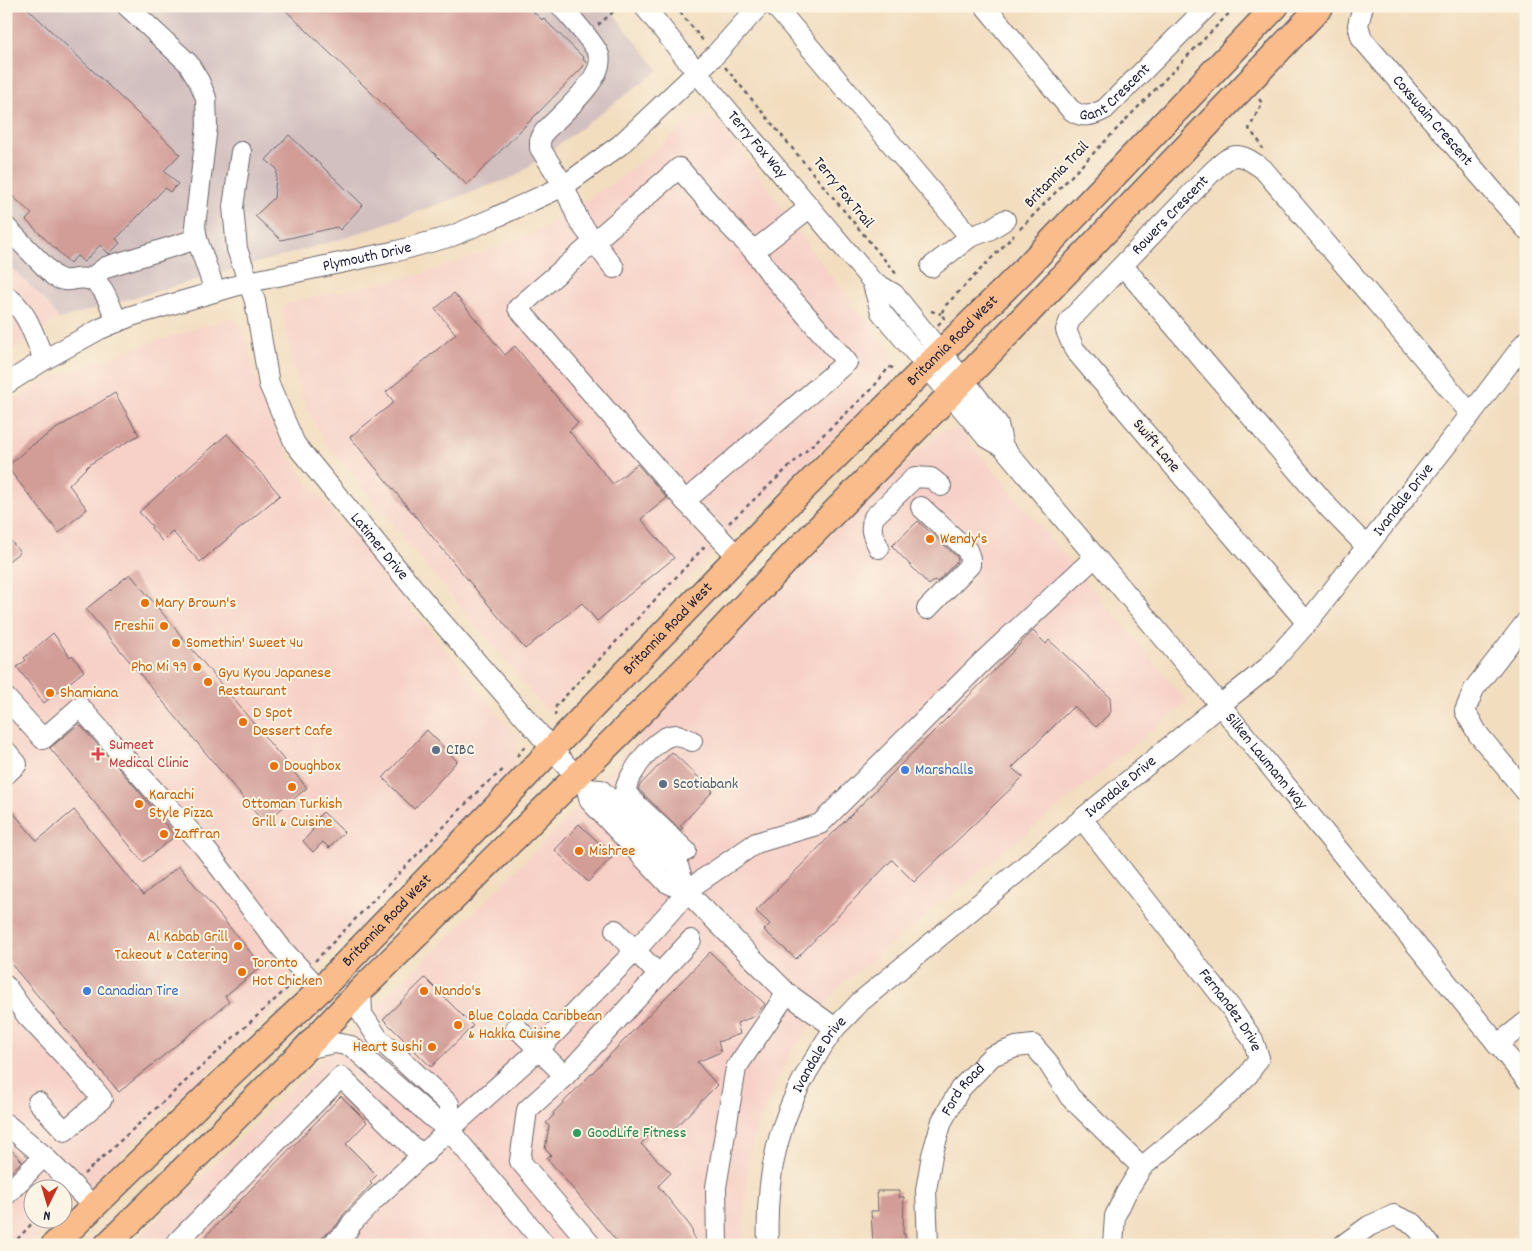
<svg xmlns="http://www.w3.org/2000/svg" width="1532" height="1251" viewBox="0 0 1532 1251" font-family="Dekko,sans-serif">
  <rect width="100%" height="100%" fill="#fcf5e5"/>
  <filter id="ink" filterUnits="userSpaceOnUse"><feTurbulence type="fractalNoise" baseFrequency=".02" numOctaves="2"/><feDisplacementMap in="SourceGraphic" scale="10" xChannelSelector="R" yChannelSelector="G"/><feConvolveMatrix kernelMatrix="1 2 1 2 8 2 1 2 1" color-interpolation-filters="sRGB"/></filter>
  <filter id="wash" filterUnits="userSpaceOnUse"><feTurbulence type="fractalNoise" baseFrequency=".0096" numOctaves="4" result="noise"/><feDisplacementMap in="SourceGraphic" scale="20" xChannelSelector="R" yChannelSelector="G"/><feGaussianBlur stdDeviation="1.12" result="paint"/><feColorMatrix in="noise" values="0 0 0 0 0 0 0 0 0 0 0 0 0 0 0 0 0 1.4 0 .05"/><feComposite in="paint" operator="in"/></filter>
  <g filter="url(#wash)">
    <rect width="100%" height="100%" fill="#f2ddbf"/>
    <path fill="#f7d1c8" d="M698 115 722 123 820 261 891 352 896 371 886 388 547 712 325 442 303 400 293 364 283 310 288 303 419 275 510 243 541 229 623 176Z
      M6 262 44 299 59 319 6 354Z
      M231 318 243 329 269 420 296 467 510 728 518 740 515 742 517 748 515 762 509 773 335 951 207 1073 165 1111 63 1212 62 1188H32V1218L56 1219 30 1245H6V405L46 380 153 342Z
      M959 429 1187 702 840 986 789 1055 758 1125 748 1160 744 1224 745 1245H131L477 910 563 823 616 765 734 624 941 431Z"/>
    <path fill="#d2bfc0" d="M6 6H607L659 70 516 176 348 237 59 319 44 299 6 262Z"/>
    <g id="blocks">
      <path fill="#d29c97" d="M6 6H25L180 154 164 171 178 184 170 192 165 188 116 239 120 243 109 254 100 245 84 262 77 256 70 263 26 220 32 214 6 190Z
        M281 6H527L542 20 543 18 584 58 583 60 586 62 583 65 584 66 467 185Z
        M289 135 363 205 340 230 337 227 281 240 255 216 274 198 277 169 266 160Z
        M454 293 505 355 515 346 578 423 569 431 613 484 637 464 667 498 641 519 674 558 597 621 582 603 525 649 350 437 394 402 386 392 456 334 435 309Z
        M115 393 139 435 90 464 69 485 87 509 59 533 7 467 28 448 59 427Z
        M227 434 280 495 200 562 172 531 162 541 151 528 152 526 139 512Z
        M918 521 957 557 958 560 937 582 935 580 929 585 892 546Z
        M6 535 20 552 6 563Z
        M130 574 307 788 264 823 86 609Z
        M1033 631 1046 644 1049 640 1110 697 1111 712 1096 727 1074 706 1012 768 1023 777 914 882 892 860 796 959 764 930 770 924 756 911Z
        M53 633 70 657 72 655 84 671 44 703 17 667 26 660 24 658Z
        M79 724 137 789 175 836 143 862 50 748Z
        M427 730 457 761 414 809 383 778Z
        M672 752 713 791 680 826 683 828 681 830 638 789 641 784Z
        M6 804 37 841 74 810 143 895 179 866 262 966 225 996 229 1002 119 1092 6 958Z
        M323 812 344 832 329 848 323 842 313 852 303 841 313 830 309 826Z
        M579 824 613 856 588 882 555 850Z
        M710 952 765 1004 755 1016 737 1023 740 1034 718 1042 721 1052 697 1062 717 1085 665 1138 654 1130 641 1144 671 1173 658 1186 691 1227 696 1245H620L547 1158 551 1155 545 1149 549 1126 546 1123 554 1115 553 1113Z
        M425 978 473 1026 431 1067 383 1019Z
        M341 1096 367 1122 346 1144 377 1175 370 1182 372 1184 343 1215 336 1226 323 1236 320 1243 318 1245H197Z
        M6 1145 22 1161 6 1177Z
        M877 1191H900L899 1197H904L903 1234H905V1245H873L871 1211H878Z"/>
    </g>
  </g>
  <g filter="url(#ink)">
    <use href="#blocks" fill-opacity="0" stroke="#6b6369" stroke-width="1"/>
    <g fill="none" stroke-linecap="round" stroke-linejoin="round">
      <g stroke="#6b6369" stroke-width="22">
        <g id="minor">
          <path d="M127 6 188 63 199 81 206 98 207 126 195 226 197 239 215 291"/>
          <path d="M561 6C571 18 594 42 599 55 606 78 558 117 544 132L540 141V148L564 186 579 221 614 268"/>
          <path id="s1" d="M644 6 715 95 872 281 894 294 941 353 964 380 998 424 1003 447"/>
          <path d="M775 6 970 237"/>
          <path id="s2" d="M985 6 1070 109C1082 119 1092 116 1105 109L1208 6"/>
          <path id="s3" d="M1363 6 1358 25 1362 39 1526 229"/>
          <path id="s4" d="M241 152 233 207 237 249 255 301 269 384 295 444 433 612 587 789 590 801 666 882 687 892 787 993"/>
          <path d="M679 168 726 222 754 251 772 276 847 362 685 501 518 308Z"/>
          <path d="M6 227 54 276C62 281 67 281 76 279 104 274 108 302 117 322"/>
          <path d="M754 251 809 208"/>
          <path d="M1123 266 1329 508 1367 547"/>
          <path d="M931 267 970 237 989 230 1005 220"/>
          <path d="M90 279 106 267 197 239"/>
          <path id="s5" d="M872 281 881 312 986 437 1003 447 1220 705 1526 1079"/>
          <path d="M6 296C27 309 35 338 44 360"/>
          <path id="s6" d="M6 384 44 360 100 329 131 316 249 282 397 251 452 236 494 218 564 186 620 145 715 55 759 6"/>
          <path d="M685 501 738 557"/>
          <path d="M921 507 967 550 970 558V565L927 609"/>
          <path d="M879 548C873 535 869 531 874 517L915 477 931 478 941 486"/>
          <path d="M1526 622 1474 689 1465 711 1478 734 1526 792"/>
          <path id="s7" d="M1307 623 1074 349 1066 330 1070 320 1210 174C1233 152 1236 150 1263 169L1471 414"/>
          <path d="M6 698 43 739 80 707 204 847 282 949 320 990"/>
          <path d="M6 751 17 764 6 774"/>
          <path d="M587 789 601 790 678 866 687 892"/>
          <path id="s8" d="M1082 819 1231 1008 1253 1040 1259 1058 1248 1075 1229 1094 1142 1167 1126 1193 1115 1216 1113 1245"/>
          <path d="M686 851 633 801 625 791C629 773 657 733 677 735 681 736 687 739 692 741"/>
          <path d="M615 930 659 975"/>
          <path d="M6 986 27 1016 78 1070 102 1099 65 1131 38 1102"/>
          <path d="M361 990 362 1014 378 1038 449 1104V1130"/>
          <path d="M516 1027 565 1076"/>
          <path d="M1497 1045 1526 1022"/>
          <path d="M305 1049 335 1043 351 1046 433 1118 449 1130 543 1242"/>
          <path d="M6 1124 44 1156 94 1207"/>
          <path d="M6 1195 44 1156"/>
          <path d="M174 1245 341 1077 412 1147 425 1154"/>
          <path d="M331 1245 345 1234 352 1223 373 1201 449 1130 534 1054 635 951 693 886 756 843 820 824 983 661 1095 557"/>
          <path d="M591 1245 520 1161 527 1110 565 1076 691 940"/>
          <path d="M717 1245 716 1187 736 1068 787 993 835 1028"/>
          <path id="s9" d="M768 1245C765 1177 778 1117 815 1059 821 1048 828 1037 836 1027 844 1019 852 1011 860 1002L1220 705 1267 668 1307 623 1471 414 1526 341"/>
          <path id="s10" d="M928 1245 926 1190 932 1155 942 1121 960 1089 992 1056 1016 1047 1033 1045 1047 1061 1070 1097 1142 1167"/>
          <path d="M1343 1245 1369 1226 1394 1215 1414 1224 1430 1245"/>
        </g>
      </g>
      <g stroke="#6b6369" stroke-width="28">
        <g id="major">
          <path id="s11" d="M54 1245 209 1094 320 990 789 503 1023 271 1276 6"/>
          <path d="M107 1245 305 1049 361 990 689 665 793 554 935 410 1321 6"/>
        </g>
      </g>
      <path stroke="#6b6369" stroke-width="2.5" stroke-dasharray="4 4" stroke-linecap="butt" d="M675 6 705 43
        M598 25 620 6
        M725 67 898 276
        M1259 99 1262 103 1249 129 1262 145V149
        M1020 229 1236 6
        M931 311 941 314
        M938 325 944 318 941 314 945 306 1014 235
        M729 523 872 389 889 367 897 369
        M555 716 556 706 705 546
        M517 756 526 745
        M315 961 482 787 504 769
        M84 1174 292 984
        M12 1245 37 1218"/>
      <use href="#minor" stroke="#fff" stroke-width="20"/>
      <use href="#major" stroke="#f9bc8a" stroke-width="25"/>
    </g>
  </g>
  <g fill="#e8710a" stroke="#fcf5e5" stroke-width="2">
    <circle cx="930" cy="539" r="5"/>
    <circle cx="145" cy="603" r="5"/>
    <circle cx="164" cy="626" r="5"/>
    <circle cx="176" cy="643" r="5"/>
    <circle cx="197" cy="667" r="5"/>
    <circle cx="208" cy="682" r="5"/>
    <circle cx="50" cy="693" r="5"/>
    <circle cx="243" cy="722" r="5"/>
    <circle cx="274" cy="766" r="5"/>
    <circle cx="292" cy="787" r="5"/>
    <circle cx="139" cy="804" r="5"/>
    <circle cx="164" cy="834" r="5"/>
    <circle cx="579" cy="851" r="5"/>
    <circle cx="238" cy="946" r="5"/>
    <circle cx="242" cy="972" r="5"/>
    <circle cx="424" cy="991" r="5"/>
    <circle cx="458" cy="1025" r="5"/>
    <circle cx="432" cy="1047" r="5"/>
  </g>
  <g fill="#5c6f8a" stroke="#fcf5e5" stroke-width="2">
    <circle cx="436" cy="750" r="5"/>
    <circle cx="663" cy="784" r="5"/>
  </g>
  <path fill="#e0444e" stroke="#fcf5e5" stroke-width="2" d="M95.5 746.5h5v5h5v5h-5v5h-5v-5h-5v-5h5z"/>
  <g fill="#3f7fe0" stroke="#fcf5e5" stroke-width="2">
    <circle cx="905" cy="770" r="5"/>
    <circle cx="87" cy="991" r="5"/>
  </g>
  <circle fill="#2e9e5b" stroke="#fcf5e5" stroke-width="2" cx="577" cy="1133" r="5"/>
  <g text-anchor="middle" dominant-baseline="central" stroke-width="4" stroke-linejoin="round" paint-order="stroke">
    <g font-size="16" fill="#22223b" stroke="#fcf5e5">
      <text stroke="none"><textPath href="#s2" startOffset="188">Gant Crescent</textPath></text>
      <text stroke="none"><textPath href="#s3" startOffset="142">Coxswain Crescent</textPath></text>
      <text stroke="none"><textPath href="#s1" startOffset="179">Terry Fox Way</textPath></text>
      <text transform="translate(1057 175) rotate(-46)">Britannia Trail</text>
      <text transform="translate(843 193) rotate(51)">Terry Fox Trail</text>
      <text stroke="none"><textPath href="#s7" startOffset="536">Rowers Crescent</textPath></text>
      <text stroke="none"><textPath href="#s6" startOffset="386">Plymouth Drive</textPath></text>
      <text stroke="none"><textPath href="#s11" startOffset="1275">Britannia Road West</textPath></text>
      <text transform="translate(1156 446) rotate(50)">Swift Lane</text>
      <text stroke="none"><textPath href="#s9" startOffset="1011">Ivandale Drive</textPath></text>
      <text stroke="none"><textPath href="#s4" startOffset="435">Latimer Drive</textPath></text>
      <text stroke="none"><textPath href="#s11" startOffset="870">Britannia Road West</textPath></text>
      <text stroke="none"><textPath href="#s5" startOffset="625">Silken Laumann Way</textPath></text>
      <text stroke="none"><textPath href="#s9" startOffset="606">Ivandale Drive</textPath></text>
      <text stroke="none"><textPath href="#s11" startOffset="465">Britannia Road West</textPath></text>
      <text stroke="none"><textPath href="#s8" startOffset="242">Fernandez Drive</textPath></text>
      <text stroke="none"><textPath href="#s9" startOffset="201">Ivandale Drive</textPath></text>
      <text stroke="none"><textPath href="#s10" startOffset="164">Ford Road</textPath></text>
    </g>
    <g font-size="16" fill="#c56008" stroke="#fcf5e5" text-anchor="start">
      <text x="940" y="539">Wendy's</text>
      <text x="155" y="603">Mary Brown's</text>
      <text x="154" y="626" text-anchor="end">Freshii</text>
      <text x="186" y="643">Somethin' Sweet 4u</text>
      <text x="187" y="667" text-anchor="end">Pho Mi 99</text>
      <text x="218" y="673">Gyu Kyou Japanese<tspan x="218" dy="18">Restaurant</tspan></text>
      <text x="60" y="693">Shamiana</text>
      <text x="253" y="713">D Spot<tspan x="253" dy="18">Dessert Cafe</tspan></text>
      <text x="284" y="766">Doughbox</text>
      <text x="149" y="795">Karachi<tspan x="149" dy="18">Style Pizza</tspan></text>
      <text x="292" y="804" text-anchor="middle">Ottoman Turkish<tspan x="292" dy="18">Grill &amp; Cuisine</tspan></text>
      <text x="174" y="834">Zaffran</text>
      <text x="589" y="851">Mishree</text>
      <text x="228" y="937" text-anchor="end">Al Kabab Grill<tspan x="228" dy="18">Takeout &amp; Catering</tspan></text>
      <text x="252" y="963">Toronto<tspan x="252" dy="18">Hot Chicken</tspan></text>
      <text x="434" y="991">Nando's</text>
      <text x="468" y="1016">Blue Colada Caribbean<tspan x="468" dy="18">&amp; Hakka Cuisine</tspan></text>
      <text x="422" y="1047" text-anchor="end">Heart Sushi</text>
    </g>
    <g font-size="16" fill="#be3a42" stroke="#fcf5e5" text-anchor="start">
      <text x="109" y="745">Sumeet<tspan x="109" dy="18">Medical Clinic</tspan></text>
    </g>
    <g font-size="16" fill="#4e5e75" stroke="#fcf5e5" text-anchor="start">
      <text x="446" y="750">CIBC</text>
      <text x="673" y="784">Scotiabank</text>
    </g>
    <g font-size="16" fill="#366cbe" stroke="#fcf5e5" text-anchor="start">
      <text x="915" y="770">Marshalls</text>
      <text x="97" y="991">Canadian Tire</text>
    </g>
    <g font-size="16" fill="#27864d" stroke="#fcf5e5" text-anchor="start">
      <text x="587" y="1133">GoodLife Fitness</text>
    </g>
  </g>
  <rect width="1532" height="1251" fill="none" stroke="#fcf5e5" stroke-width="25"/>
  <g transform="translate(48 1204) rotate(185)"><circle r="24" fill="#fcf5e5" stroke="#a5a1a1"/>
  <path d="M0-4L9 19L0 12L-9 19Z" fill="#c8321e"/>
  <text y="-8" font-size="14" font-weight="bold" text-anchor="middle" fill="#22223b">N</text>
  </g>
</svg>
